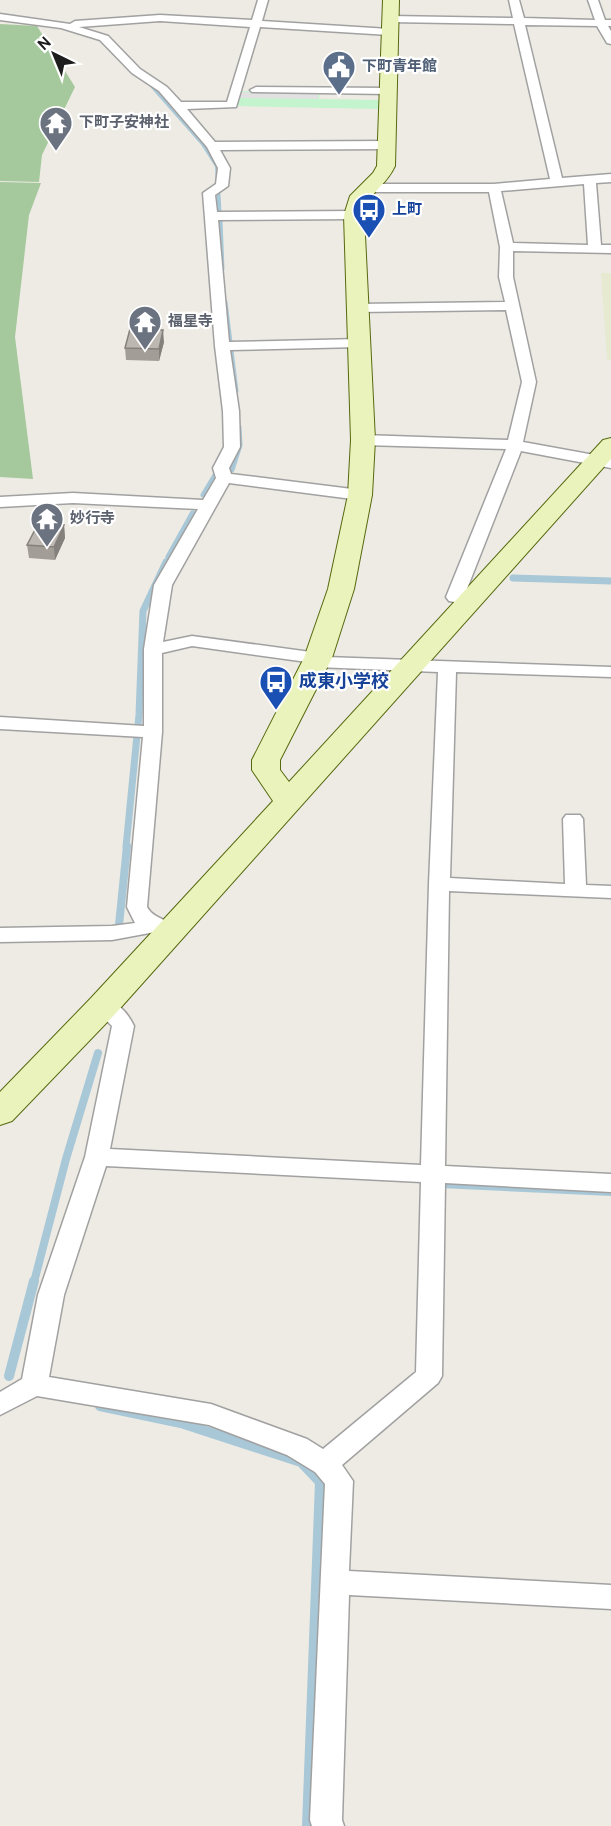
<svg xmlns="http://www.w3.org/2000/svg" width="611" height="1826" viewBox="0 0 611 1826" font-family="Overpass,'Noto Sans JP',sans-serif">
  <rect width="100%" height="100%" fill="#edebe4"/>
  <path fill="#e6ead0" d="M601 273H611V360H607Z"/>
  <path fill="#a5c99c" d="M0 24 37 26 75 87 42 155 39 182 0 181Z
    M0 182 41 183 29 215 15 337 33 479 0 477Z"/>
  <path fill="#c4f4cd" d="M240 91 320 92 319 99 380 100V109L236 106Z"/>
  <path fill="#e1e1e1" d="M240 92 312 93 318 94V99L239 98Z"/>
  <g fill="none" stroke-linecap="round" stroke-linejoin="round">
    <path stroke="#a8c7d7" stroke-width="4" d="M152 86 203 144 217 166 220 222"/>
    <path stroke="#a8c7d7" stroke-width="5" d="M220 221 222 269
      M225 302 236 391
      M203 495 215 475 232 470 240 445 239 427"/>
    <path stroke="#a8c7d7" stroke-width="7" d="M169 557 193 514
      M513 578 611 581
      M126 847 139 715 143 611 166 562"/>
    <path stroke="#a8c7d7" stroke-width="8" d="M119 925 127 846
      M440 1184 611 1192
      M34 1282 66 1159 98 1053"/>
    <path stroke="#a8c7d7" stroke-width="10" d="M9 1376 34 1281
      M100 1406 181 1423 301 1462 320 1482 307 1826"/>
    <g stroke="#a1a1a1" stroke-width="3">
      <path id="street" d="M258 0H268L262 21 389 29 394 32 389 35 260 27 236 107 187 109 215 142 387 141 393 145 387 149 220 150 230 168 228 186 215 195 217 212 354 211 360 215 354 219 218 220 229 342 359 339 366 343 359 347 230 350 239 411 240 447 229 468 231 474 360 490 368 495 360 500 229 483 172 585 163 642 192 636 318 653 326 657 611 667V677L456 672 450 878 565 884 563 819 566 815H580L583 819 586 885 611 886V898L449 891 445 1166 611 1174V1192L445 1183 442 1376 438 1383 342 1465 353 1481 349 1571 611 1585V1609L349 1595 342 1820 344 1826H312L310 1820 325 1484 315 1472 287 1455 209 1425 37 1396 0 1415V1392L22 1379 38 1295 85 1157 112 1026 92 1006 95 1001C113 996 127 1011 134 1026L110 1149 421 1165 429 884 438 672 316 667 310 666 307 662 192 646 162 653V732L147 907C155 921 172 919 181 931L177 936 170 938 155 932 112 940 0 942V928L112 926 135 923 127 907 143 737 0 729V717L144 726V649L154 585 198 509 73 503 0 507V497L73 493 203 500 216 478 213 468 224 447 223 411 215 346 203 193 216 184 218 168 207 147 159 91 132 73 100 40 61 28 0 20V14L70 24 75 21 160 15 252 20ZM160 21 250 27 227 102H181L167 87 140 69 108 36 79 27ZM106 1166 421 1182 416 1372 323 1449 307 1439 211 1404 49 1377 64 1295Z
        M509 0H519L524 18 595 20 588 0H598L605 20H611V26H608L611 31V44L607 43 597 26 525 25 562 178 611 174V182L596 183 601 245H611V253L513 251V277L536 382 523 442 611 458V468L521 451 465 594 477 596 480 600 477 604 471 605 449 601 446 597 506 449 363 445 355 440 363 435 508 440 522 382 506 310 358 312 351 308 358 304 505 302 499 277 500 247 489 192H367L361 188 367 184H494L550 179 514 24 390 22 385 19 390 16 513 18ZM584 184 588 245 513 243 501 191Z
        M256 87 388 88 394 91 388 94 252 92 250 90Z"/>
    </g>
    <g stroke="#56690f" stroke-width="2">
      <path id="secondary" d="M383 0H399L395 166C384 189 370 189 364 215L375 440 372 495 354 589 332 658 280 760V770L289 782 603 440 611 438V459L115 1014 12 1121 0 1125V1092L91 998 273 801 252 770V760L304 658 328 589 348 495 351 440 344 215 350 196 373 173 377 166Z"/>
    </g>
    <use href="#street" fill="#fff" fill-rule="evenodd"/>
    <use href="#secondary" fill="#ebf3bc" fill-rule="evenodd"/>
  </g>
  <path fill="#a39d98" d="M164 342 159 361 126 360 125 348Z
    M64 525 65 538 55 560 29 558 27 545Z"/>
  <path fill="#84807c" d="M163 330 164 342 159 361V349Z
    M64 525 65 538 55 560 54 547Z"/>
  <path fill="#bdb7b1" stroke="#84807c" stroke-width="1.5" d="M130 329 163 330 159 349 125 348Z
    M38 524 64 525 54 547 27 545Z"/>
  <defs>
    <g id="civic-pin" transform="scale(1.725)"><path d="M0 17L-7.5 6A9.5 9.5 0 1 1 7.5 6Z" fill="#5c6f8a" stroke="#fff"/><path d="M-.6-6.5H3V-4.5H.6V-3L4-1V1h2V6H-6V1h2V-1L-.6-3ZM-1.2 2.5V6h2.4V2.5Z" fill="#fff"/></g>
    <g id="temple-pin" transform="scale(1.725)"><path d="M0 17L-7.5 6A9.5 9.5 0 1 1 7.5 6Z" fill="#6b7280" stroke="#fff"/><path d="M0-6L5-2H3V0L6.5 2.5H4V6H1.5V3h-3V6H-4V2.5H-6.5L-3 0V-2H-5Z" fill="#fff"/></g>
    <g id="bus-pin" transform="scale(1.725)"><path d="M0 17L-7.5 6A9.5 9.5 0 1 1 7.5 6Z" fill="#1a4fb4" stroke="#fff"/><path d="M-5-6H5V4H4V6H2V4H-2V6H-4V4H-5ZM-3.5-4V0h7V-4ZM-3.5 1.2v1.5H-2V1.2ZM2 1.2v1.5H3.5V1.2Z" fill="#fff"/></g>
  </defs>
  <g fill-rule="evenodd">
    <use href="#civic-pin" x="339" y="67"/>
    <use href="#temple-pin" x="56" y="123"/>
    <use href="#bus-pin" x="369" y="210"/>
    <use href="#temple-pin" x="145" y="322"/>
    <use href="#temple-pin" x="47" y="519"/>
    <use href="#bus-pin" x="276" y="682"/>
  </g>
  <g text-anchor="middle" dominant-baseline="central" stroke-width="4.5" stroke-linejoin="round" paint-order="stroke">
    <g font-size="15" font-weight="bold" fill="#4e5e75" stroke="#fff" text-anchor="start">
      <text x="362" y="67">下町青年館</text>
    </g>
    <g font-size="15" font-weight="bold" fill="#5b616d" stroke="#fff" text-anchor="start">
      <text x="79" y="123">下町子安神社</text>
      <text x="168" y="322">福星寺</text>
      <text x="70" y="519">妙行寺</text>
    </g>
    <g font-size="15" font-weight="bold" fill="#164399" stroke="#fff" text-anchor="start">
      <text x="392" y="210">上町</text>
    </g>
    <g font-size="18" font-weight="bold" fill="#164399" stroke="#fff" text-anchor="start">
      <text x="299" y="682">成東小学校</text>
    </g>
  </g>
  <g transform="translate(54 54) rotate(317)" stroke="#ffffff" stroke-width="4.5" paint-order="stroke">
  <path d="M0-4.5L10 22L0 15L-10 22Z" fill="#1d1d1d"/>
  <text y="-9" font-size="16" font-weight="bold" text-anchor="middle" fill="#1d1d1d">N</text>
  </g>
</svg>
